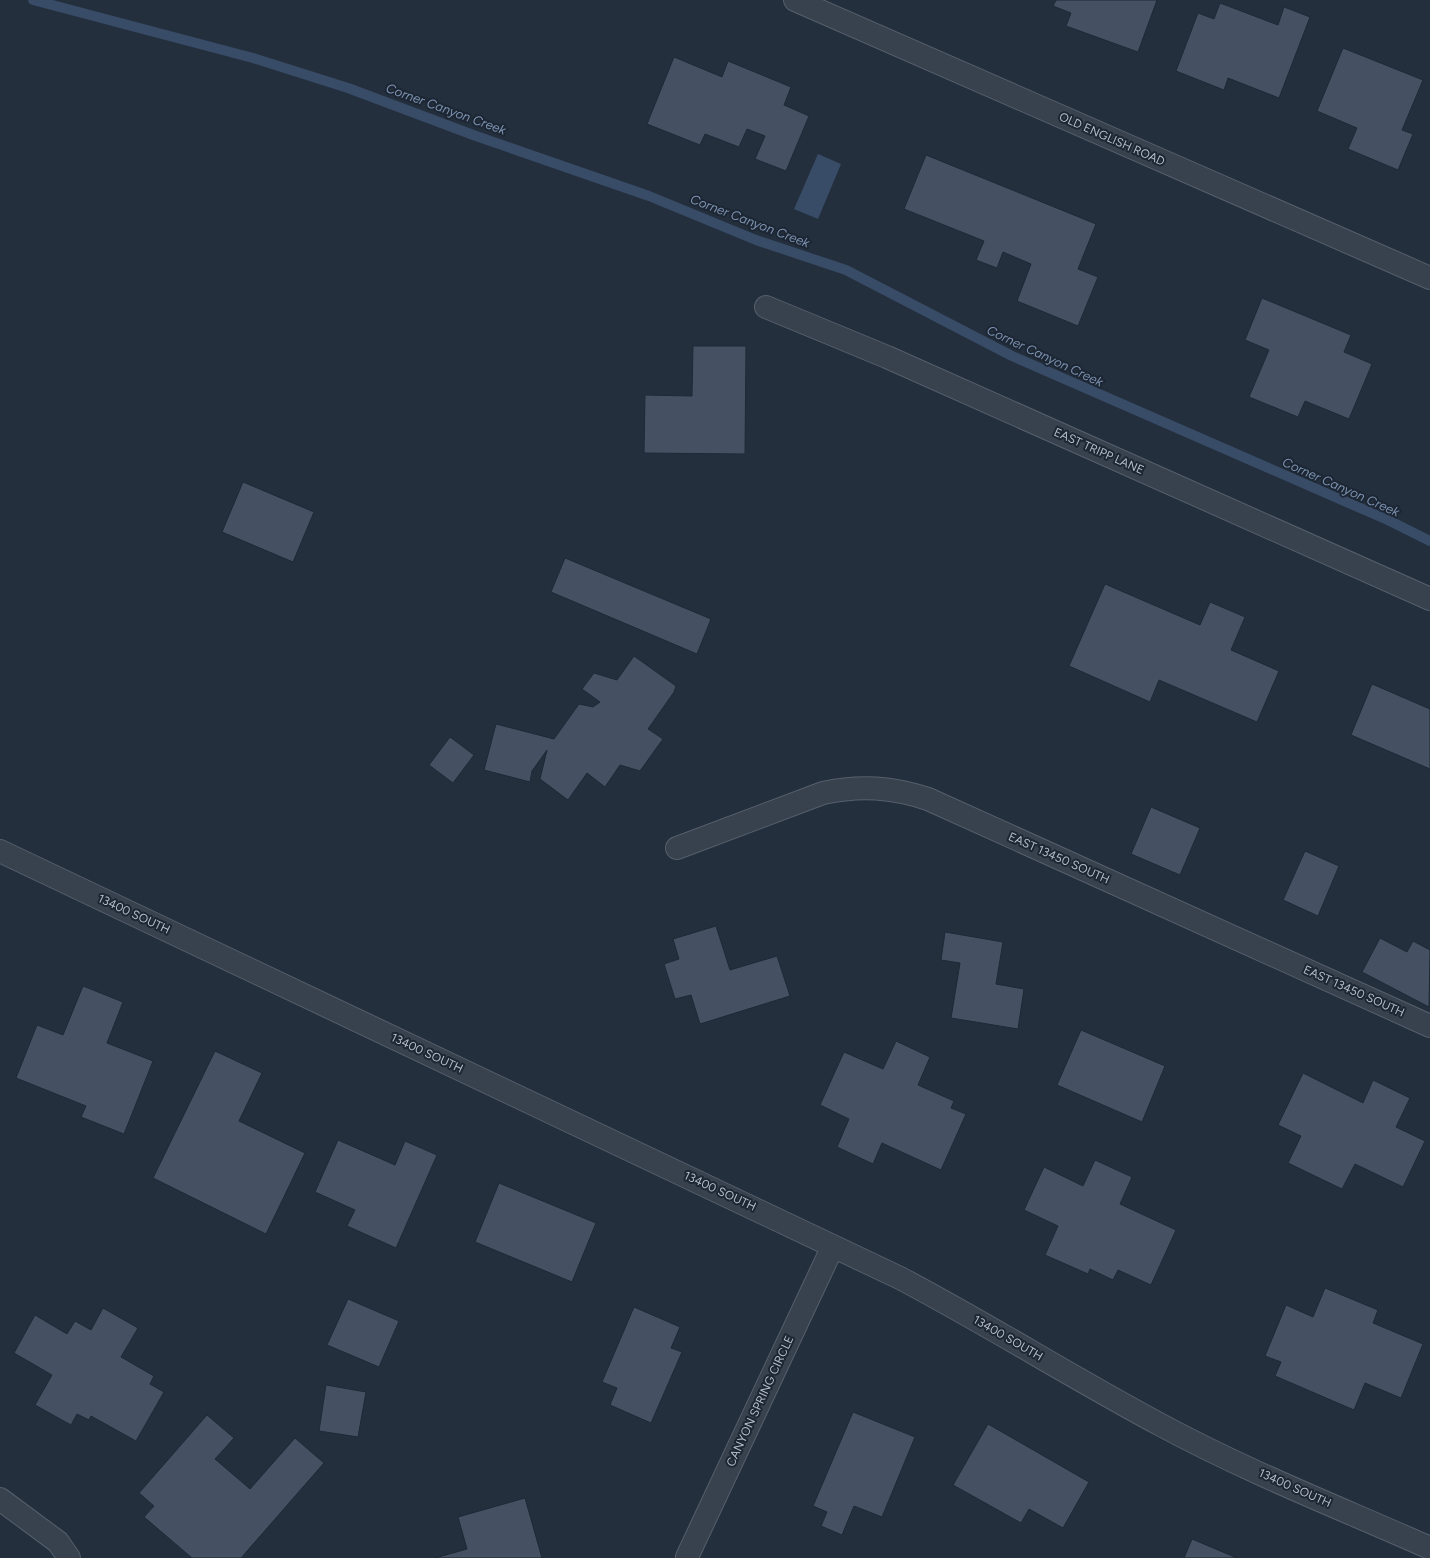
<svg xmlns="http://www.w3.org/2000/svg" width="1430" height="1558" viewBox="0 0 1430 1558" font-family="Figtree,sans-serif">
  <rect width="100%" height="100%" fill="#242f3e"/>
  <path fill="#394c67" d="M818 154 841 164 818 219 794 209Z"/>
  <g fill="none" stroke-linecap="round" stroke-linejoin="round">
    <path stroke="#394c67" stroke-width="10" d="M33 0 253 58 348 88 476 136 649 196 756 240 846 270 1012 356 1390 521 1430 541"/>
  </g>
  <path fill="#455162" stroke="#1f2835" d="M1056 0H1157L1138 52 1066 26 1071 13 1053 6Z
    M1220 3 1278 25 1284 7 1310 17 1279 98 1228 78 1224 90 1176 71 1198 13 1214 19Z
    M1343 48 1423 80 1402 130 1413 134 1398 170 1348 149 1357 128 1317 111Z
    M674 57 722 77 728 61 791 87 784 105 809 116 786 171 755 159 765 136 747 129 739 147 705 134 700 145 647 124Z
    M926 155 1096 224 1078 269 1098 277 1078 326 1017 301 1031 264 1003 252 997 268 976 260 984 241 904 209Z
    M1262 298 1351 335 1344 352 1372 364 1349 419 1305 401 1298 417 1249 397 1269 350 1245 340Z
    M693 346H746L745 454 644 453 645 395 692 396Z
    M243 482 314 512 293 562 222 532Z
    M565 558 711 619 697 654 551 592Z
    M1105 584 1200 625 1210 602 1245 617 1231 650 1279 671 1257 722 1159 680 1150 702 1069 666Z
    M634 656 676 686 674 692 648 729 663 739 640 771 620 765 605 787 587 773 568 800 540 779 547 750 532 771 530 782 484 770 496 724 554 739 579 704 593 707 600 702 582 689 594 673 617 680Z
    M1372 684 1430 709V769L1351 735Z
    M450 737 474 755 453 783 429 765Z
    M1151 807 1200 828 1180 875 1131 854Z
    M1305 851 1339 866 1318 916 1283 900Z
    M716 926 730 970 777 956 790 996 700 1024 691 995 675 999 664 964 679 959 673 939Z
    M945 932 1003 942 996 984 1024 989 1018 1029 951 1018 960 963 941 960Z
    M1380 938 1407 952 1413 941 1430 950 1429 1007 1362 972Z
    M83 986 123 1002 107 1043 153 1061 124 1134 81 1117 86 1106 16 1078 37 1025 63 1035Z
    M1081 1030 1165 1066 1142 1122 1057 1085Z
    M896 1041 930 1057 918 1085 954 1101 951 1108 966 1114 941 1170 882 1143 873 1164 837 1147 849 1119 820 1105 844 1052 883 1069Z
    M215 1051 262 1073 239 1121 305 1153 266 1234 153 1178Z
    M1303 1073 1363 1103 1373 1080 1410 1098 1396 1127 1425 1141 1403 1187 1355 1164 1342 1189 1288 1163 1301 1136 1278 1125Z
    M338 1140 395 1165 405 1141 437 1155 396 1248 347 1226 355 1210 315 1192Z
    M1095 1160 1132 1177 1120 1204 1176 1230 1151 1285 1118 1270 1113 1280 1090 1269 1088 1274 1045 1255 1058 1226 1024 1210 1044 1167 1083 1186Z
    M499 1183 596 1223 572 1282 475 1242Z
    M1325 1288 1378 1310 1373 1323 1423 1344 1401 1398 1365 1383 1354 1410 1275 1376 1281 1362 1265 1356 1286 1305 1313 1317Z
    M348 1299 399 1321 379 1367 327 1345Z
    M634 1307 680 1327 671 1348 682 1352 651 1423 610 1405 617 1388 602 1382Z
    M103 1308 138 1328 121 1357 154 1376 150 1384 164 1392 136 1441 91 1416 89 1420 77 1414 71 1425 35 1405 52 1375 14 1353 35 1315 67 1334 75 1321 91 1330Z
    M326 1385 366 1392 358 1437 319 1431Z
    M853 1412 915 1437 882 1517 854 1506 842 1535 821 1526 827 1512 813 1506Z
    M207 1415 234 1438 215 1459 250 1489 295 1438 324 1463 241 1558H192L144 1517 154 1506 139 1493Z
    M988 1424 1089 1482 1063 1528 1029 1509 1021 1523 953 1485Z
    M525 1498 542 1558H435L467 1549 458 1517Z
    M1192 1539 1237 1558H1184Z"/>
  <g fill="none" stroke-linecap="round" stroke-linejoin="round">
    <g stroke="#565f6c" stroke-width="24">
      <path id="street" d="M795 0 1430 278
        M766 307 887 357 1430 599
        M677 848 823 793C860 785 892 787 928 799L1430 1026
        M0 851 900 1278C989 1325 1073 1378 1161 1425 1248 1472 1340 1508 1430 1548
        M0 1499 58 1542 69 1558
        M687 1557 833 1246"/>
    </g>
    <use href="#street" stroke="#38414e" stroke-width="22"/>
  </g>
  <g text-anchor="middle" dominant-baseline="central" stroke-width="4" stroke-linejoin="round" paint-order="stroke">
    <g font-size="12" fill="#b4bcc9" stroke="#1d2633">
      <text transform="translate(1112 139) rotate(24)">OLD ENGLISH ROAD</text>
      <text transform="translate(1099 451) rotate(24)">EAST TRIPP LANE</text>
      <text transform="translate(1059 858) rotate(24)">EAST 13450 SOUTH</text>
      <text transform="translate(134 914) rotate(25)">13400 SOUTH</text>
      <text transform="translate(1354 991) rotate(24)">EAST 13450 SOUTH</text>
      <text transform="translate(427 1053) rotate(25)">13400 SOUTH</text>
      <text transform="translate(720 1191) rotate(25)">13400 SOUTH</text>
      <text transform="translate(1008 1338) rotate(30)">13400 SOUTH</text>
      <text transform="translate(760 1401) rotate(-65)">CANYON SPRING CIRCLE</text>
      <text transform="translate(1295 1488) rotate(24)">13400 SOUTH</text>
    </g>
    <g font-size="13" font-style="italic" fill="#7c92b1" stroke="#1d2633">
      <text transform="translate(446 109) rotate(20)">Corner Canyon Creek</text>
      <text transform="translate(750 221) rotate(21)">Corner Canyon Creek</text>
      <text transform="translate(1045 356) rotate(25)">Corner Canyon Creek</text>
      <text transform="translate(1341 487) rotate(24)">Corner Canyon Creek</text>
    </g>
  </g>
</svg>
